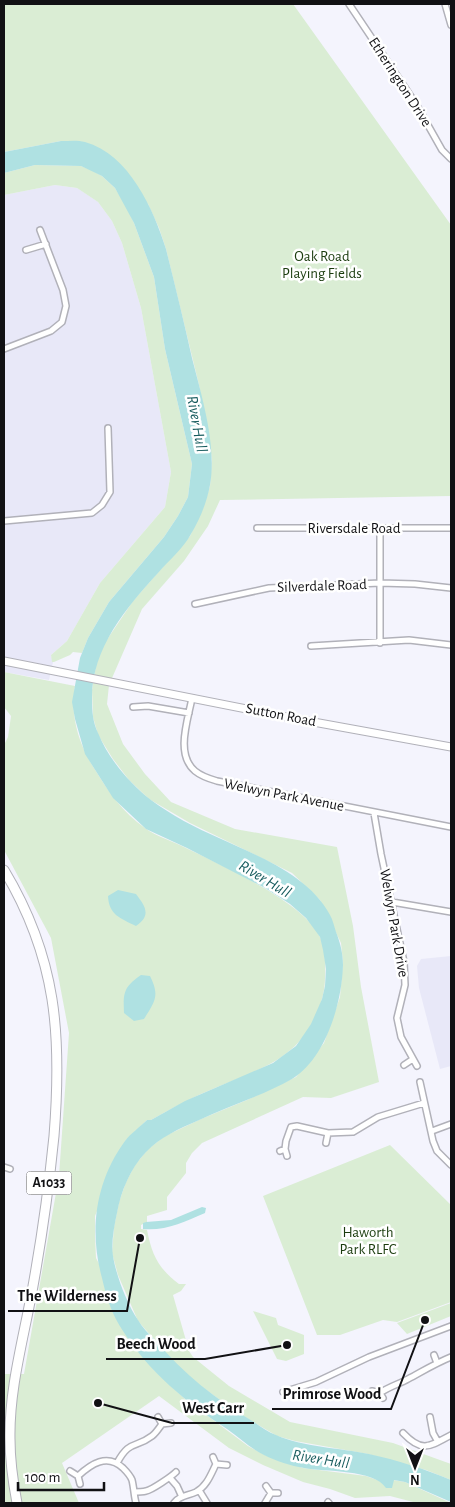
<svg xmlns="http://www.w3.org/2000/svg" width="455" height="1507" viewBox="0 0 455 1507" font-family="'Alegreya Sans',sans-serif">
  <rect width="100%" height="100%" fill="#f4f4fd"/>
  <path fill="#e8e8f8" d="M55 185 77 188 98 202 112 221 122 243 141 308 171 472 165 507 100 583 67 641 51 655 53 662 49 680 4 672V195Z
    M451 956V1066L440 1069 419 988 417 966 421 959Z"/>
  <path fill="#daedd4" d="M4 4H293L451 225V496L220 500 208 526 184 561 142 609 109 685 107 704 123 744 145 774 171 802 235 829 337 847 353 926 361 987 379 1082 331 1098 303 1097 202 1143 192 1153 186 1163V1173L167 1197V1210L147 1216V1222L141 1225V1229L147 1230C152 1255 158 1268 179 1284H186L181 1291 173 1295 189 1351 193 1357 229 1386 290 1422 393 1443 451 1464V1480L426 1470 368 1454 295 1441 277 1436 238 1413 198 1384 178 1367 138 1321 118 1275 112 1253 114 1227 119 1202 126 1182 135 1165 148 1149 165 1136 201 1119 247 1100 296 1077 324 1043 340 997 343 962 341 943 320 900 292 873 190 823 149 799 129 780 113 759 98 735 93 717 92 690 96 665 104 644 133 601 190 536 203 508 210 486 212 460 208 431 199 385 166 249 159 228 148 204 61 141 4 152Z
    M35 165 81 166 91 170 102 176 115 188 126 206 134 223 154 277 165 349 192 464 188 497 178 516 164 537 109 602 88 638 82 653 73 652 70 655 54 662H52L51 655 67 641 100 583 165 507 171 472 141 308 122 243 112 221 98 202 77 188 55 185 4 195V173Z
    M4 672 75 686C70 715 78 743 94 768 108 791 123 813 145 828 157 837 173 841 186 848 221 865 304 902 320 937 325 949 326 965 325 978 325 1002 312 1029 295 1046 273 1067 243 1076 215 1088 193 1097 172 1108 151 1120H147L126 1140 95 1216V1236L96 1258 154 1370 185 1399 248 1446 265 1455 303 1468 366 1476 383 1482 387 1488 393 1480 405 1482 451 1503H417L390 1496 355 1498 330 1489 303 1482 263 1465 229 1448 159 1396 62 1463 79 1503H4V1374H24L59 1176 69 1033 51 938 4 850V745L8 737 11 716 4 707Z
    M390 1145 451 1205V1302L397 1322 383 1320 340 1335H317L263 1196Z
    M451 1303V1316L407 1334 397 1323Z
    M253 1311 276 1318 278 1325 304 1335V1354L286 1361 277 1359Z"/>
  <path fill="#afe1e2" d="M61 141C69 141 78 140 85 142 129 154 154 210 166 249 175 285 184 322 192 358 202 397 217 446 210 485 207 502 200 519 191 534 183 549 169 560 158 573 126 608 91 649 92 700 92 712 93 722 98 733 108 758 130 784 151 800 171 815 196 828 219 838 258 856 309 875 330 915 333 920 334 926 336 932 340 942 343 953 343 965 342 1003 326 1058 292 1079 262 1096 228 1106 197 1121 179 1129 160 1137 146 1152 130 1169 121 1191 117 1213 114 1227 111 1243 113 1256 116 1275 127 1304 138 1320 142 1327 149 1334 155 1340 183 1373 216 1400 254 1422 261 1427 268 1432 276 1435 303 1447 340 1448 369 1454 397 1460 425 1469 451 1480V1502L405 1482 394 1480 392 1488H386C374 1469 325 1472 304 1468 291 1466 276 1461 264 1455 250 1448 240 1438 227 1429 187 1403 149 1372 123 1331 112 1315 106 1296 102 1278 89 1231 95 1182 125 1141 131 1133 140 1127 147 1120H151L185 1101 273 1063 296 1046 311 1024 322 999 325 986 326 969 323 950 320 937 306 918 290 904 265 888 187 848 146 829 113 798 85 754 75 719 72 702 80 658 88 638 109 602 164 537 178 516 188 497 192 464 165 349 154 277 134 223 115 188 102 176 81 166 35 165 4 173V152Z
    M118 890 136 894C145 906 152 915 136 926 120 918 109 915 108 896Z
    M141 975 150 976C160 996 155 1001 144 1019L134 1021 124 1013C123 992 124 987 141 975Z
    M202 1207 206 1208 205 1213C184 1222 166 1231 143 1229V1223L146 1222 171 1220Z"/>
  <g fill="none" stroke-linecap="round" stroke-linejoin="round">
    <g stroke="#b1b1b9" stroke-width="8">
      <path id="street" d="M349 4 416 104 442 150 451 159
        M445 4 451 25
        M26 250 46 244
        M4 349 51 331 62 322 66 306 63 290 40 230
        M4 521 92 513 102 505 110 492 108 428
        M257 528H451
        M195 604 269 588 380 583 415 584 451 588
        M380 643V528
        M311 646 409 640 451 645
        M192 698C188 720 175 754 195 771 201 776 210 779 217 781L451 827
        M133 707 148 706 189 713
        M374 813 381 854 404 962 405 985 397 1018 401 1037 417 1066
        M392 902 451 912
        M404 1065 413 1059
        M420 1082 433 1141 437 1151 451 1165
        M432 1131 451 1124
        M326 1143 328 1133
        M285 1149 286 1141 291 1127 297 1126 328 1133 353 1132 378 1117 424 1103
        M280 1151 285 1149 287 1156
        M4 1167 10 1169
        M434 1355 437 1363
        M372 1391 380 1393 383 1398
        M283 1392 316 1382 369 1357 451 1326
        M380 1393C388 1387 399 1384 408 1379 423 1371 436 1363 451 1357
        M158 1417 162 1424 171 1423
        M430 1417 433 1433 438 1442
        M403 1433C422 1453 429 1447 451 1435
        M213 1457 216 1464 227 1465
        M117 1463C130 1439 135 1449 152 1436 156 1433 159 1428 162 1424
        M70 1471 78 1476 80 1484
        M78 1476C91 1464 107 1453 123 1468 126 1471 130 1475 132 1480 134 1488 134 1496 136 1503
        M170 1478 177 1486 182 1497
        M266 1486 271 1493H278
        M199 1490 207 1503
        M134 1492C138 1492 142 1492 146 1491 152 1490 172 1476 176 1472
        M328 1502 329 1503
        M174 1503C180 1495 188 1496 196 1492 207 1486 211 1474 216 1464
        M265 1503 271 1493"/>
    </g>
    <g stroke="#b1b1b9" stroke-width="9">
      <path id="secondary" d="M4 661 297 719 451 747"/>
    </g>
    <g stroke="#b1b1b9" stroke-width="11">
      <path id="highway" d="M4 870C57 958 62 1036 54 1136 49 1186 42 1236 33 1286 24 1337 9 1388 10 1439 10 1461 13 1482 17 1503"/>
    </g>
    <use href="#street" stroke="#fff" stroke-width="5"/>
    <use href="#secondary" stroke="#fff" stroke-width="7"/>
    <use href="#highway" stroke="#fff" stroke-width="9"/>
  </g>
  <g text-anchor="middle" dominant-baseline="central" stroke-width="5" stroke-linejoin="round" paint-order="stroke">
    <rect fill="#fff" stroke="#58585a" stroke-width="1" x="26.5" y="1171.5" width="45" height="23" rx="4"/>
    <g font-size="14" font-weight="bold" fill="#111114">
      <text x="49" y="1183">A1033</text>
    </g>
    <g font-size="15" fill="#111114" stroke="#fff">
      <text transform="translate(400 82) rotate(57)">Etherington Drive</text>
      <text x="354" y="528">Riversdale Road</text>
      <text transform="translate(322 586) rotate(-2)">Silverdale Road</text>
      <text transform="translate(281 715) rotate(11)">Sutton Road</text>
      <text transform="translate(284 795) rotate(11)">Welwyn Park Avenue</text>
      <text transform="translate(394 923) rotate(80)">Welwyn Park Drive</text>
    </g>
    <g font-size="15" fill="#1b3c0e" stroke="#fff">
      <text x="322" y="256">Oak Road<tspan x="322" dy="17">Playing Fields</tspan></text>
      <text x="368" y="1232">Haworth<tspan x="368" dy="17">Park RLFC</tspan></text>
    </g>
    <g font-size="16" font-style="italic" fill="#165b5d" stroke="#fff">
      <text transform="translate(197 424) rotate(80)">River Hull</text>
      <text transform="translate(265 879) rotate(31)">River Hull</text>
      <text transform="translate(321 1459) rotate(9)">River Hull</text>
    </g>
  </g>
  <path fill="none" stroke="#111114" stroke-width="2" d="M140 1238L127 1311H8M287 1345L205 1359H106M425 1320L391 1409H272M98 1403L172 1423H254"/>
  <g fill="#111114" stroke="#fff" stroke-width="2">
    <circle cx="140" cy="1238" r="5"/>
    <circle cx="287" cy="1345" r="5"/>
    <circle cx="425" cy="1320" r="5"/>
    <circle cx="98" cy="1403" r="5"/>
  </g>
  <g font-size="16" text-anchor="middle" font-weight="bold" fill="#111114" stroke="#fff" stroke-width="5" stroke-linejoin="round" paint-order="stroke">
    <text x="67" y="1301">The Wilderness</text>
    <text x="156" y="1349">Beech Wood</text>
    <text x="332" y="1399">Primrose Wood</text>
    <text x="213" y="1413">West Carr</text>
  </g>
  <rect width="455" height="1507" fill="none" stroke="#111114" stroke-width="10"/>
  <g transform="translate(415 1467) rotate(180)" stroke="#ffffff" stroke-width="4" paint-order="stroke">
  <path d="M0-4L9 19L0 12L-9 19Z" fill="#111114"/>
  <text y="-8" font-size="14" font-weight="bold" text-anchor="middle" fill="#111114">N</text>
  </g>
  <path d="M18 1482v8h86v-8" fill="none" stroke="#111114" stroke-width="2.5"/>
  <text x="25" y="1482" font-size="15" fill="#111114" stroke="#ffffff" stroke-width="4" paint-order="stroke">100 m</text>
</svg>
